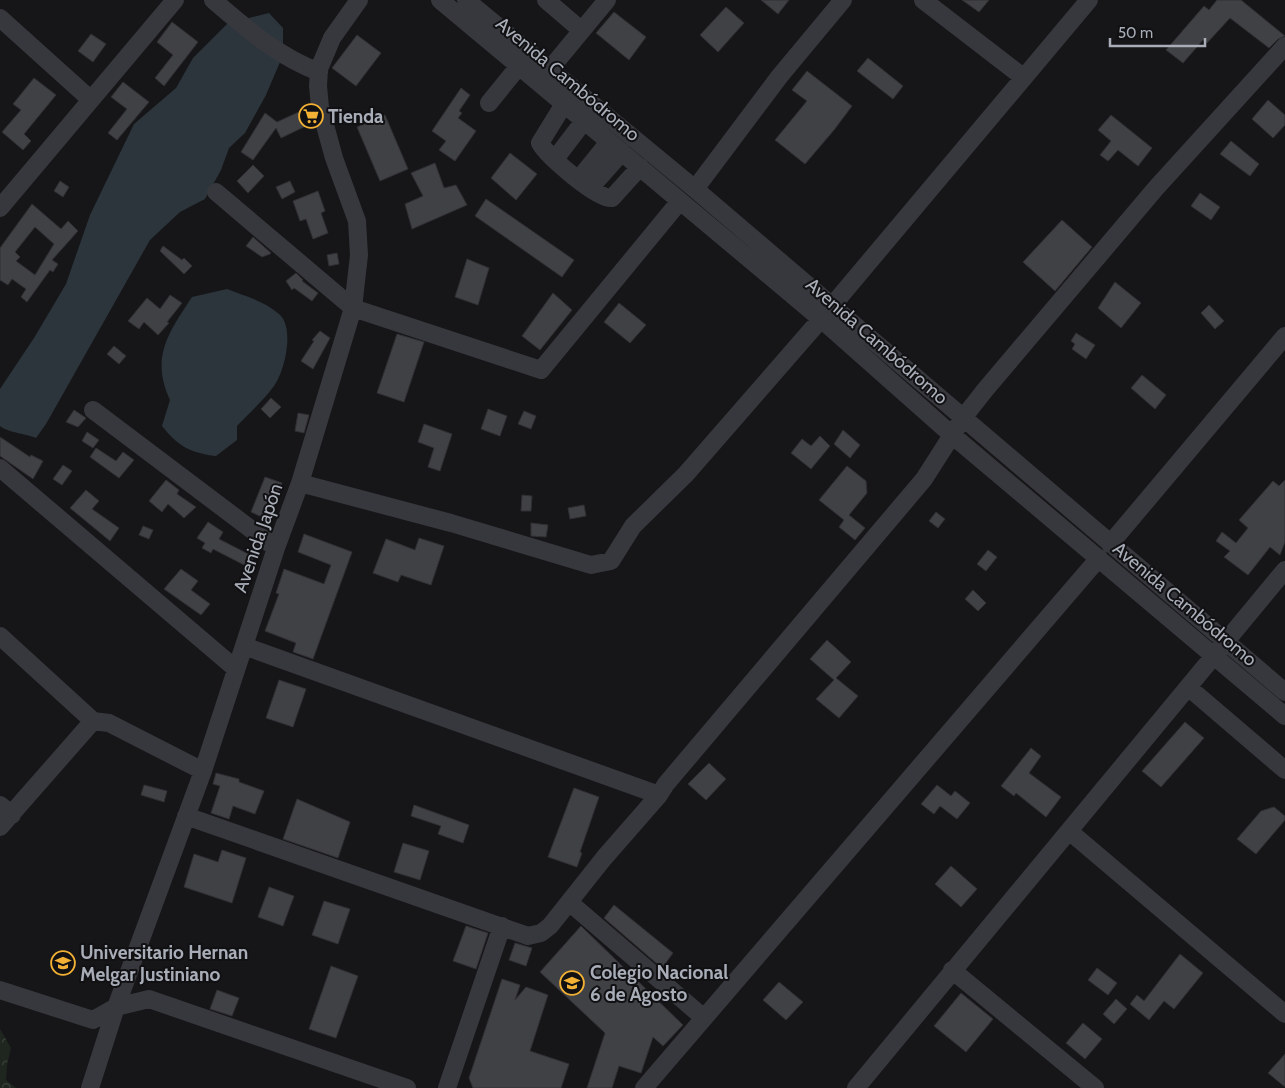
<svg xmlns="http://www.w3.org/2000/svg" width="1285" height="1088" viewBox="0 0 1285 1088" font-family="Cabin,sans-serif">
  <defs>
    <pattern id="forest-crowns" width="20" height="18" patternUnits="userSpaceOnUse" patternTransform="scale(1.25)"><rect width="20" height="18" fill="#1e261f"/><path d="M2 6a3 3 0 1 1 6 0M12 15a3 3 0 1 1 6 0" fill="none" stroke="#3c433d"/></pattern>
  </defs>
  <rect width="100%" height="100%" fill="#161618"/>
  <path fill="url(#forest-crowns)" d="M0 1029 11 1048 7 1064 6 1080 16 1088H0Z"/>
  <path fill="#2c353c" d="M269 13 283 28V55L266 95 245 133 229 148 221 170 205 199 180 212 150 240 46 424 36 438C27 434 6 432 0 426V389L34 338 66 284 90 215 134 124 176 88 193 58 228 23Z
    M227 289C245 296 264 301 279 314 295 327 285 371 274 386 264 400 249 413 237 426V440L216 456C190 453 178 446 162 426L170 400C150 357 169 332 192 297Z"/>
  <path fill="#404145" stroke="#303034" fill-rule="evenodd" d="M761 0H789L778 14Z
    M962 0H989L979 12Z
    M1217 0H1241L1285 36 1278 39 1269 48 1230 18 1207 43 1203 40 1183 63 1166 50 1204 6 1209 10Z
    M726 7 744 23 718 52 700 35Z
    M614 12 646 37 629 60 596 33Z
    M172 22 198 42 164 86 155 78 173 55 157 42Z
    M91 34 106 44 93 62 78 51Z
    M357 35 381 53 356 86 332 68Z
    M868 58 903 86 893 99 857 71Z
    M807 71 852 106 834 130 805 164 775 140 807 101 792 90Z
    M34 78 56 95 24 134 31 141 23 150 2 132 21 110 13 104Z
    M123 82 149 102 117 140 108 133 127 109 111 97Z
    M461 88 470 95 459 111 462 113 458 118 476 131 455 161 439 150 446 141 432 131Z
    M1268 100 1285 115V125L1273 138 1252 119Z
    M301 111 308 125 281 138 276 128 253 160 241 152 265 113 277 122Z
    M385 115 408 169 380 181 357 127Z
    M1111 115 1152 148 1138 166 1118 150 1108 161 1100 155 1111 141 1098 130Z
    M1231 141 1259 164 1250 176 1220 154Z
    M510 153 537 174 516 200 491 178Z
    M435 163 444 188 456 185 467 205 412 229 405 204 423 196 411 173Z
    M253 165 264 176 248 193 237 181Z
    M60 181 69 187 63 197 54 191Z
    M290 181 295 192 282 199 276 187Z
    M318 191 325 211 321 213 328 233 313 239 306 219 300 221 293 201Z
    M1200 193 1220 207 1211 220 1191 206Z
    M486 199 574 260 562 277 475 216Z
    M32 204 61 229 68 221 78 231 52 260 58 264 53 272 50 270 27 302 21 297 26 289 12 279 8 285 0 280V248ZM35 227 54 244 35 275 16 261 20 257 15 252Z
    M1062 220 1092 247 1055 291 1023 262Z
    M253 237 271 253 270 254 262 257 246 246Z
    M163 246 182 260 184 258 192 266 184 274 160 251Z
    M337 253 339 264 329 266 327 255Z
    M467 259 489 268 478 305 455 297Z
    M296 273 303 280 302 281 318 293 312 301 294 288 292 290 286 281Z
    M1115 282 1141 303 1121 328 1098 308Z
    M553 293 572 310 540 350 522 336Z
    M170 295 182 303 167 322 169 323 158 335 144 322 139 329 128 321 147 298 160 309Z
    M619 303 646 325 630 343 604 322Z
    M1209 305 1224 321 1215 329 1201 313Z
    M320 331 330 338 313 369 301 361 314 341 312 340Z
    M1076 333 1095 345 1086 359 1072 349 1075 344 1071 341Z
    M397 334 424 342 404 402 377 393Z
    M114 346 126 356 119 364 107 354Z
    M1142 375 1166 395 1155 409 1131 388Z
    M271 398 281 407 270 418 261 409Z
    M488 409 507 416 500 436 481 429Z
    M74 410 86 418 78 427 66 422Z
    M524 411 536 416 531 429 518 424Z
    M298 413 309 415 304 433 295 431Z
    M424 424 452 434 440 471 428 467 434 448 418 442Z
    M843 430 860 445 850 458 834 444Z
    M87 432 99 440 93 448 82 441Z
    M820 436 830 446 811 469 791 453 802 439 811 446Z
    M0 437 30 457 31 455 43 461 33 479 0 456Z
    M96 448 116 461 123 452 134 460 119 478 90 457Z
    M63 465 72 471 62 485 53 479Z
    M847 466 866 481 867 493 849 515 865 528 855 540 839 527 844 520 819 500Z
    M265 477 282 483 278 496 275 495 264 518 251 512Z
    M166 480 179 490 177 494 196 507 184 518 168 504 162 512 149 501Z
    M1285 480V542L1280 555 1270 547 1248 575 1224 557 1230 551 1216 541 1222 532 1236 543 1248 528 1239 520 1273 481 1279 486Z
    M86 490 99 501 92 509 119 528 110 541 70 508Z
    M522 495 532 496 531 511H521Z
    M584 505 586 516 570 519 568 508Z
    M936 512 945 519 938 528 929 521Z
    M208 522 223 532 219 539 254 557 248 567 213 549 211 553 202 548 205 543 197 538Z
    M531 523 548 525 546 537 531 536Z
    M143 526 153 530 149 539 139 535Z
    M304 534 352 552 313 659 293 652 296 643 265 631 279 594 276 593 284 569 324 584 331 565 298 552Z
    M419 538 444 546 431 585 401 575 398 582 373 573 386 539 415 550Z
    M988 550 997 557 986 571 977 564Z
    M181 569 198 581 191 590 210 604 201 615 164 589Z
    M973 590 986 603 978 611 965 599Z
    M827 640 851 662 836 678 858 696 839 718 816 699 834 680 810 659Z
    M279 680 306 689 293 727 266 718Z
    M1185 722 1204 738 1161 787 1142 771Z
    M1031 748 1041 756 1029 773 1061 797 1046 817 1016 793 1014 796 1001 786Z
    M709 763 726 779 706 800 688 784Z
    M216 773 239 779V782L264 791 255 814 233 806 229 819 211 813 220 786 213 784Z
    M144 785 167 791 164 802 141 795Z
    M937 785 951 796 955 791 970 803 957 819 940 806 934 814 921 804Z
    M574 788 599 797 580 852 582 853 577 867 548 857Z
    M297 799 350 822 338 858 283 839Z
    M414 805 469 825 463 843 438 834 441 826 411 816Z
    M1274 807 1285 816V820L1256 854 1237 839 1261 811Z
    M403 843 429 851 420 880 394 872Z
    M222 850 246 858 232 903 184 887 194 854 218 862Z
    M951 866 977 889 961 907 935 884Z
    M269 887 294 896 283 926 258 917Z
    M324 901 350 909 338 944 312 935Z
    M614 905 673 953 662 968 604 918Z
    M466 926 488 933 476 969 453 961Z
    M581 926 683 1025 663 1046 653 1037 641 1073 619 1066 612 1088H587L605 1033 540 972Z
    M515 943 532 948 526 966 509 960Z
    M1180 954 1203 973 1174 1009 1164 1001 1149 1020 1130 1004 1137 995 1144 1001Z
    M331 966 358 976 336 1038 309 1029Z
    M1097 968 1117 983 1108 995 1088 980Z
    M502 979 520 985 515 1000 526 987 548 995 530 1051 569 1064 561 1088H473L469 1078Z
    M779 982 803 1002 786 1020 763 1000Z
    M217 990 239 998 232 1016 210 1009Z
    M961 993 993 1019 966 1052 934 1026Z
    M1116 999 1127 1009 1114 1024 1103 1014Z
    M1083 1023 1102 1039 1085 1059 1066 1043Z
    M1285 1054V1087L1268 1073Z"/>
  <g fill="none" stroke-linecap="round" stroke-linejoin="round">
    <path stroke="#37383d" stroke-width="18" d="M213 0C247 29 277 56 319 72
      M440 0 821 319 952 435 1285 716
      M466 0 695 189 1285 692
      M546 0 581 30
      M923 0 1023 77
      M0 18 90 99
      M550 69 607 0
      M489 103 519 66
      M564 104 540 143C547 156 598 200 612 198L640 167
      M555 159 584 121
      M579 179 609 142
      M590 188 622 152
      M695 189 779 77 843 0
      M216 192 353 308 541 370 680 201
      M0 208 175 0
      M93 410 276 548
      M0 468 236 669
      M300 483 451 523 591 565 611 561 633 526 686 474 821 319 1089 0
      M1110 544 1285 336
      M0 636 93 721 109 723 203 771
      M244 646 659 795
      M1188 687 1285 770
      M0 805 12 815
      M186 816 528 936 541 933 550 926 604 858 659 795 666 784 924 479 963 418 985 390 1156 188 1285 46
      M0 827 93 721
      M1069 831 1285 1014
      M569 902 704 1018
      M952 970 1095 1088
      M0 990 93 1020 116 1007 149 999 407 1088
      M90 1088 116 1007 203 771 276 548 300 483 353 308 359 255 357 221 334 158 320 107 318 86 319 69 332 38 359 0
      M447 1088 502 926
      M644 1088 1099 558
      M856 1088 1285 570"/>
  </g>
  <defs>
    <g id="supermarket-ring" transform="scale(1.25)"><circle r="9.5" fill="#111113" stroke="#f2b134" stroke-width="1.5"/><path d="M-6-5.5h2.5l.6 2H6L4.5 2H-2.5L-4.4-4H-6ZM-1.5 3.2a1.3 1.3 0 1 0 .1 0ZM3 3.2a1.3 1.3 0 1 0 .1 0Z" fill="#f2b134"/></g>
    <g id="university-ring" transform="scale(1.25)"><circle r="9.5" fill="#111113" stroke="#f2b134" stroke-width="1.5"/><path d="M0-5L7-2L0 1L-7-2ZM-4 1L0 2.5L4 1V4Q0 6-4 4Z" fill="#f2b134"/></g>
    <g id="school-ring" transform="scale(1.25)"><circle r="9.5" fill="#111113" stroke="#f2b134" stroke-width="1.5"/><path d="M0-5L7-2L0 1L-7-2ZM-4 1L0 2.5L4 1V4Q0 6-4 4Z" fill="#f2b134"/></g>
  </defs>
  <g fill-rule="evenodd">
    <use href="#supermarket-ring" x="311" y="116"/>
    <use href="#university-ring" x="63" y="963"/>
    <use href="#school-ring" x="572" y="983"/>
  </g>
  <g text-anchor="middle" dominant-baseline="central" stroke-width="4" stroke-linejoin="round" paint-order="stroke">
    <g font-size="19" fill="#a8adb8" stroke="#111113">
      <text transform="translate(568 79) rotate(40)">Avenida Cambódromo</text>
      <text transform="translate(877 341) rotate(41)">Avenida Cambódromo</text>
      <text transform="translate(258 538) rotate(-71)">Avenida Japón</text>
      <text transform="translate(1185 604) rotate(40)">Avenida Cambódromo</text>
    </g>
    <g font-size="19" font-weight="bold" fill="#a8adb8" stroke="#111113" text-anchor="start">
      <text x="328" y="116">Tienda</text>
      <text x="80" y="952">Universitario Hernan<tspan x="80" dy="22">Melgar Justiniano</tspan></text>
      <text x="590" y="972">Colegio Nacional<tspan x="590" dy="22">6 de Agosto</tspan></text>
    </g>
  </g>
  <path d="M1110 38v8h95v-8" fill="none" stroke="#a8adb8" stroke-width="2.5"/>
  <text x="1118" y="38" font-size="15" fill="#a8adb8" stroke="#111113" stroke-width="4" paint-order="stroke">50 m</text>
</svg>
